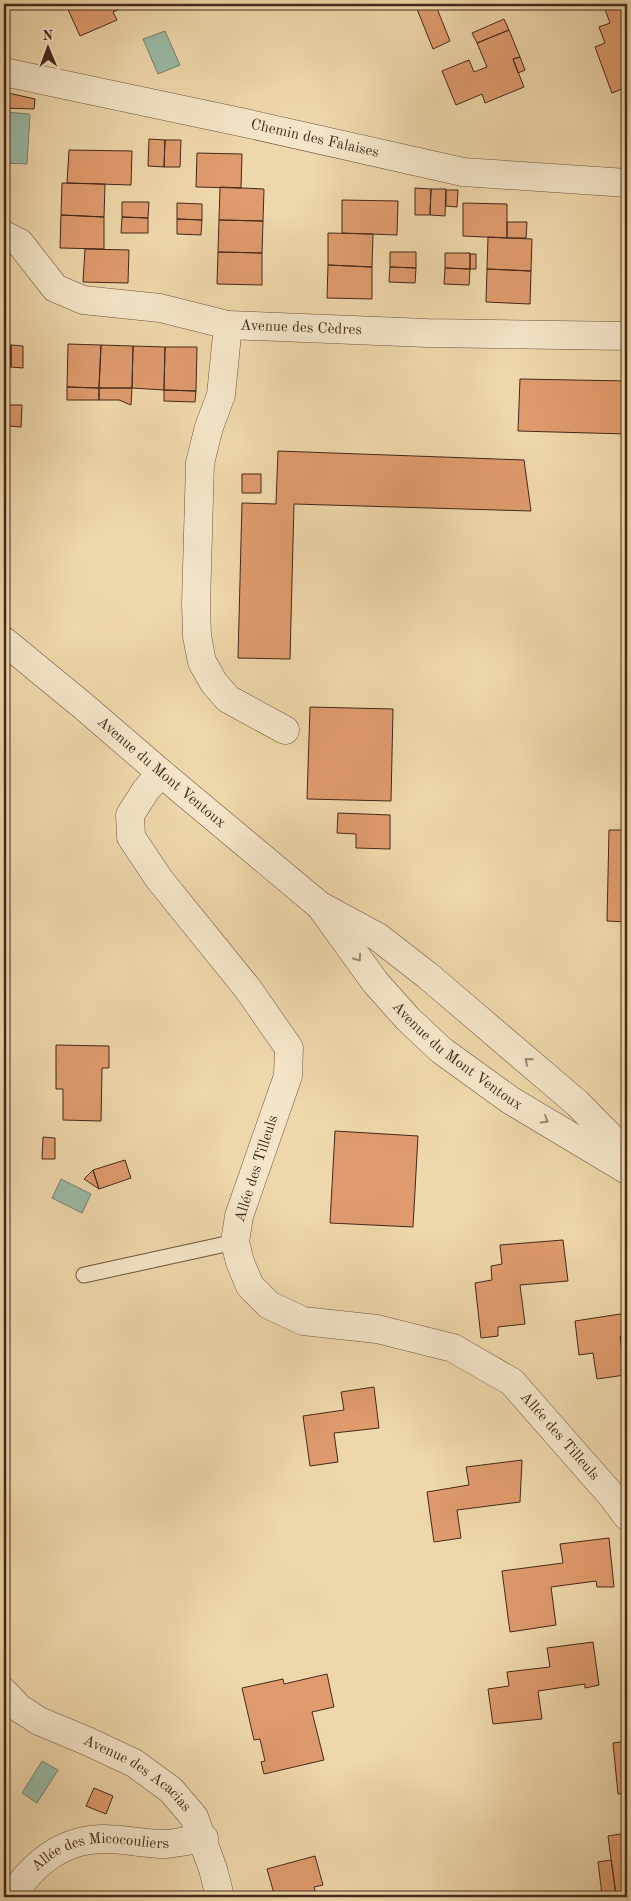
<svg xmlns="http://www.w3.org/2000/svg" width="631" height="1901" viewBox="0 0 631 1901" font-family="'Old Standard TT',serif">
  <rect width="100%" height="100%" fill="#eed7aa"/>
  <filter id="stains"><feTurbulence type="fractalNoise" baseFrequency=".004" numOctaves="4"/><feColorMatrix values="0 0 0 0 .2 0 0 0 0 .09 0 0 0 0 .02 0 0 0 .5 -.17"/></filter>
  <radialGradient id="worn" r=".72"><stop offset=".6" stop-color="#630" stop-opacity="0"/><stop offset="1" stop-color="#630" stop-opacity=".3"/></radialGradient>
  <path fill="#9abaa5" stroke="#78806e" d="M165 31 180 65 158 74 143 39Z
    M4 112 30 114 27 164 4 163Z
    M61 1179 91 1194 82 1213 52 1198Z
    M42 1761 58 1770 37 1803 22 1793Z"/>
  <path fill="#df9b6d" stroke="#44281b" d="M68 4H131L113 12 117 20 80 36 66 5Z
    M415 4H432L434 7 436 6 450 41 433 49Z
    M603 4H627V87L612 93 595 47 605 43 599 27 610 23Z
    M504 19 509 30 477 43 472 33Z
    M509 30 520 57 513 59 524 87 485 103 482 94 456 105 442 71 469 60 474 72 487 67 477 43Z
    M520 57 525 70 518 73 513 59Z
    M4 92 35 99 34 109 4 108Z
    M149 139 165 140 164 167 148 166Z
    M165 140H181L180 167H164Z
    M69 150 132 151 131 185 67 183Z
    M197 153 242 154 241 188 196 187Z
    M62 183 105 184 104 217 61 215Z
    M220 187 264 189 263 221 219 220Z
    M415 188 431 189 430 215H415Z
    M431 189H446L445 216 430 215Z
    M446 190H458L457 207 446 206Z
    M342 200 398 201 397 235 342 233Z
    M122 202H149L148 218 122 217Z
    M177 203 202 204V220L177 219Z
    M463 203 507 204V238L463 236Z
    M61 215 104 217V249L60 248Z
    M122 217 148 218V233H121Z
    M177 219 202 220 201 235 177 234Z
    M219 220 263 221 262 253 218 252Z
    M507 222H527L526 238H507Z
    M328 233 373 234 372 267 328 265Z
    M488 237 532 239 531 271 487 269Z
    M85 249 129 250 128 283 83 282Z
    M218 252 262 253V285L217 284Z
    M390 252H416V268L390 267Z
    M445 253H470V269L445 268Z
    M470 254H476V269H470Z
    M328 265 372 267V299L327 298Z
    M390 267 416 268 415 283 389 282Z
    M445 268 470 269 469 285 444 284Z
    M487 269 531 271 530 304 486 302Z
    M68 344 101 345 99 388 67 387Z
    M4 345H11V367H4Z
    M11 345 23 346V368L11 367Z
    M101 345 133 346 132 388H99Z
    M133 346 165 347 164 390 132 388Z
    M165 347H197L196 391 164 390Z
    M520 379 627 381V434L518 431Z
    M67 387 99 388V400H67Z
    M99 388H132L131 405 119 400H99Z
    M164 390 196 391 195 402 164 401Z
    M4 405H9V426H4Z
    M9 405H22L21 427 9 426Z
    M278 451 524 460 531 511 294 504 290 659 238 658 242 503 276 504Z
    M242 474H261V493H242Z
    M310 707 393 709 391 801 307 799Z
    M338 813 390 815V849L356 848V834L337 833Z
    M609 830H627V922L607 921Z
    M56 1045 109 1046V1068H102L101 1121 63 1120V1089H56Z
    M335 1131 418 1136 413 1227 330 1223Z
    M43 1137 55 1138V1159H42Z
    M125 1160 131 1178 99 1189 93 1170Z
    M93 1170 99 1189 84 1179Z
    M563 1240 568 1281 520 1285 525 1324 498 1327V1336L481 1338 475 1283 492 1280 491 1266 502 1264 500 1245Z
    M627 1313V1335L620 1336 625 1375 597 1379 593 1353 579 1355 575 1321Z
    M374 1387 379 1428 334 1433 338 1462 310 1466 303 1416 344 1410 341 1392Z
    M522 1460 520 1502 457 1510 461 1538 434 1542 427 1492 469 1485 466 1467Z
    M609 1538 614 1587H597L596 1581 551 1587 556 1625 510 1632 502 1571 563 1563 560 1544Z
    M593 1642 599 1685 585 1688V1684L538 1691 542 1719 493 1724 488 1689 509 1686 507 1672 550 1667 547 1648Z
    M327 1674 334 1707 312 1712 324 1760 264 1774 261 1762 265 1761 260 1739 254 1740 242 1688 283 1679 284 1684Z
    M627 1741V1793L618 1794 613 1743Z
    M4 1744 10 1748 4 1758Z
    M94 1788 113 1796 106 1814 86 1806Z
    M627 1833V1895L616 1896 608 1836Z
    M315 1856 323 1885 314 1887 317 1897H289L288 1895 275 1897 267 1869Z
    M611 1860 616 1893 602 1895 598 1862Z"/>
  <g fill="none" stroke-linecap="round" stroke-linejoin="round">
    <g stroke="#6e543f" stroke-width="17">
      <path id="service" d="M84 1275 235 1242"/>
    </g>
    <g stroke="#6e543f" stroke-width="29">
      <g id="minor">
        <path id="s1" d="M4 72 245 123 463 172 627 183"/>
        <path id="s2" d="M4 235 20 243 55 288 83 300 160 308 228 325 427 333 627 336"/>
        <path d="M228 325 221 395 209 427 200 463 196 604 197 636 202 662 214 683 228 699 285 730"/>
        <path id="s3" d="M161 773 146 790 130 815 131 837 159 879 248 989 289 1048 288 1076 239 1216 235 1242 240 1262 250 1286 269 1305 303 1321 377 1329 453 1348 512 1382 612 1496 627 1516"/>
        <path id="s4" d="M4 1692 19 1708 39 1721 87 1741 134 1763 171 1790 194 1817 213 1869 220 1897"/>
        <path id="s5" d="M11 1897C33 1864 62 1839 104 1839 125 1839 145 1844 165 1844 178 1843 191 1840 204 1838"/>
      </g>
    </g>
    <g stroke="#6e543f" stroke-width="29">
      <g id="tertiary">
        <path id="s6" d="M4 641 82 705 161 773 319 905 378 937 427 975 577 1103 627 1154"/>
        <path id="s7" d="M323 910 375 982 408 1019 441 1050 510 1100 627 1170"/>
      </g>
    </g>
    <use href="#service" stroke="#f4e5c8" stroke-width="15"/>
    <use href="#minor" stroke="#f4e5c8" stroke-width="28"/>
    <use href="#tertiary" stroke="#f4e5c8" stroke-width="28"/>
  </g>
  <defs><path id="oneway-chevron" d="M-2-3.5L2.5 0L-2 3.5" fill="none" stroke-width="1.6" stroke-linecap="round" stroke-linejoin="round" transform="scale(1.25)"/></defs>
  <g stroke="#9c8672">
    <use href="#oneway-chevron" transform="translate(358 958) rotate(54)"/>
    <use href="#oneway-chevron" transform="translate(528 1061) rotate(-139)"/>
    <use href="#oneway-chevron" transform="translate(545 1120) rotate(30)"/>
  </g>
  <g text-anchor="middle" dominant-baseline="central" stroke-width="4.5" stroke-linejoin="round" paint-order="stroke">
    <g font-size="15" fill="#44281b" stroke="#f4e5c8">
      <text stroke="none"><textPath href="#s1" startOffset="318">Chemin des Falaises</textPath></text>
      <text stroke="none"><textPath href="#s2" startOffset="326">Avenue des Cèdres</textPath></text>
      <text stroke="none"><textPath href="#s6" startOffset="205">Avenue du Mont Ventoux</textPath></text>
      <text stroke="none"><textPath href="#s7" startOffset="200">Avenue du Mont Ventoux</textPath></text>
      <text transform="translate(257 1169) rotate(-72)">Allée des Tilleuls</text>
      <text stroke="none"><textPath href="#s3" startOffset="945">Allée des Tilleuls</textPath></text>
      <text stroke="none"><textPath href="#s4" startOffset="158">Avenue des Acacias</textPath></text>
      <text stroke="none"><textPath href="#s5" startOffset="108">Allée des Micocouliers</textPath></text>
    </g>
  </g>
  <rect width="631" height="1901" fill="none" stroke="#eed7aa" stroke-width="20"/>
  <rect x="5" y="5" width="621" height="1891" fill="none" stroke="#44281b" stroke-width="2.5"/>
  <rect x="10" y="10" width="611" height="1881" fill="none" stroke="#44281b"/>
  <g transform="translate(48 48) rotate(359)" stroke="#f4e5c8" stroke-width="4" paint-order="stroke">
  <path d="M0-4L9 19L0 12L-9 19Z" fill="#44281b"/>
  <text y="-8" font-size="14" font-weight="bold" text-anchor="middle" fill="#44281b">N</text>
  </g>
  <rect width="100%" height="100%" filter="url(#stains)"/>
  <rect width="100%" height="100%" fill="url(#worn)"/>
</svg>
